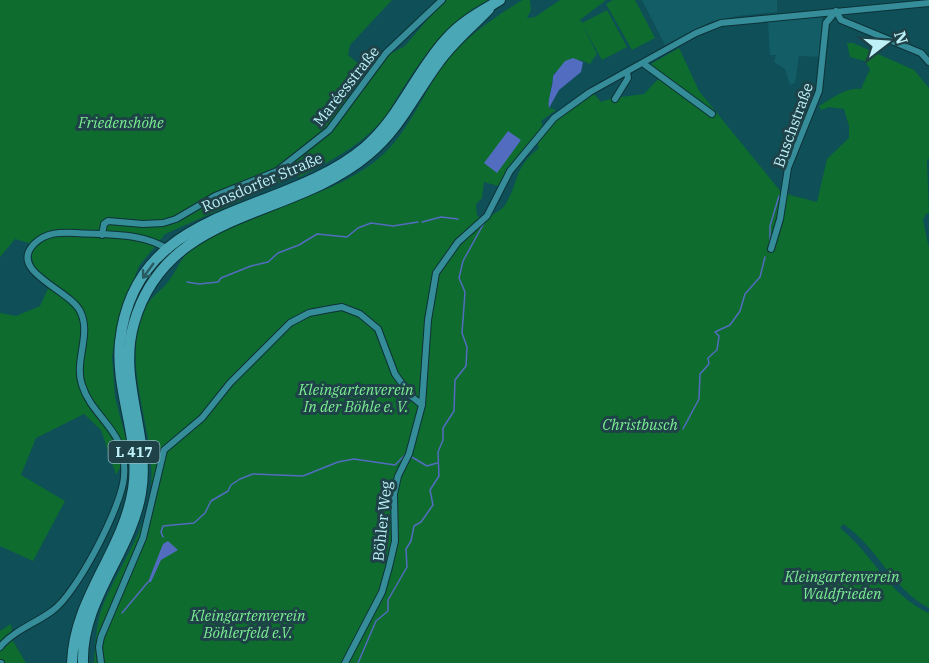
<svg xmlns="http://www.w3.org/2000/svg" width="929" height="663" viewBox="0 0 929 663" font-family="'IBM Plex Serif',serif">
  <rect width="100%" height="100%" fill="#0e4f58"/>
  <path fill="#135d67" d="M642 0H777V12L737 16 710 22 665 45Z
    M822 17 820 57 799 56 795 83 790 85 785 69 774 62 776 55H770L768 22Z"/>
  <path fill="#0e6d2e" d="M0 0H392L350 45 348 55 372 75 390 54 405 46 444 0H488C449 20 426 53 403 88 395 100 389 113 380 123 358 147 328 162 300 177L295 176 165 234 139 266 118 321 112 357 115 397 129 451 116 475 101 430 84 414 36 438 21 475 65 501 33 561 0 546V313L16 316 40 306 51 282 34 268 29 243 15 239 0 257Z
    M522 0H530L531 10 527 18 535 17 560 0H606L580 20 582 23 607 10 627 47 602 60 582 24 597 54 590 64 581 60 554 73C553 77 548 103 549 108L556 110 541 121 543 127 498 186 484 182 482 198 476 204 477 216 485 219C491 215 501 211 505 205 520 181 513 168 539 148L537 143 553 122 594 94 601 102 613 98 644 94 662 75 651 64 679 48 699 91 781 192 785 191 790 195 817 202 827 159 849 138V126L844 109 829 107 821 110 819 106C832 99 845 87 861 89L870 69 865 61 850 57 847 43H853L914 70 929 88V158L927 160 929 213 926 214 923 220 929 248V608C891 588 878 547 843 524L840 528C874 555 888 595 929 613V663H94C95 647 96 629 100 614 112 578 139 542 148 506 165 439 114 369 147 305 152 296 162 290 168 282 177 271 180 258 192 249 247 206 323 204 378 159 409 133 422 94 445 63 463 38 497 16 522 0Z
    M613 0H635L655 38 632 50 606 4Z
    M11 624 13 641 26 663H0V631Z"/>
  <path fill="#526dc0" d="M573 58 583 62 581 72 559 90 549 108C547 100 553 88 553 76L565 61Z
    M508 131 521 140 497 173 484 163Z
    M168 541 178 550 161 560 151 582H148L163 544Z"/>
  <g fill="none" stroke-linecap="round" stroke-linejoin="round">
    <path stroke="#526dc0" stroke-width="1.5" d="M422 222 441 217 458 219
      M770 243V226L779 196
      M187 282 199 284 218 282 221 278 251 266 268 262 278 253 299 245 317 234 347 237 358 228 371 223 393 226 418 222
      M683 429 699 399 700 374 709 364 708 358 717 350 719 336 715 332 730 325 740 311 745 294 760 277 765 257
      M410 456 427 466 437 463
      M163 537 161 532 163 526 194 523 205 513 211 501 228 491 231 485 240 479 253 474 303 476 338 462 354 459 395 465 405 455
      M122 613 148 582
      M358 663 376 621 388 611V600L407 567 406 549 411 541 414 526 421 522 433 505 430 490 439 476 438 452 443 440V428L454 411 455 380 466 366 467 347 462 333 465 292 459 278 463 261 484 223"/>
    <g stroke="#0d3237" stroke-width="8">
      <path id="minor" d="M836 11 841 20 921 53 929 62
        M644 64 712 114
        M615 99 628 78 627 72
        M102 235 104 224 108 221 143 224 163 223 176 219 215 196 277 171 329 130 386 53 442 0
        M771 249 780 219 788 168 819 91 826 23 836 11
        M0 647C13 631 36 623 52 611 76 595 122 506 124 477 128 429 93 420 82 385 74 361 91 336 81 313 72 290 7 272 34 244 46 232 61 232 76 233 107 235 142 232 169 250
        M0 663H1
        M101 663 99 647 101 637 143 538 164 450 202 418 230 383 290 323 309 313 330 309 342 307 360 314 378 329 395 374 411 396 422 405
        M345 663 382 592 389 567 395 541 394 494 398 476 409 454 422 405 428 320 436 273 458 242 487 216 510 171 554 118 590 92 696 33 721 23 929 3"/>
    </g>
    <g stroke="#0d3237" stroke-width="12">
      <path id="primary" d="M72 663C74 598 123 552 133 489 141 439 115 392 120 342 135 202 281 218 365 147 400 117 415 73 446 39 462 21 480 12 500 0
        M83 663C81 600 131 553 141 493 151 435 117 380 134 323 167 208 291 220 368 155 400 129 415 94 439 62 453 42 472 27 489 9"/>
    </g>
    <use href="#minor" stroke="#368d9a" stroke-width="6"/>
    <use href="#primary" stroke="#4aa7b5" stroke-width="10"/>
  </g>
  <defs><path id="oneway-shaft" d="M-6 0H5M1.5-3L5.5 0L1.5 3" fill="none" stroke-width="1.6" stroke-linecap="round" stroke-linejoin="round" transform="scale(1.5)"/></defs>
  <use stroke="#295b62" href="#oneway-shaft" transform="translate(148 271) rotate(126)"/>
  <g text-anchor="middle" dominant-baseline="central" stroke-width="6" stroke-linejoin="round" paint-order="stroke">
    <rect fill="#1e4247" stroke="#8ebcc3" stroke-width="1.5" x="108.5" y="441" width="51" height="22" rx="4.5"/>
    <g font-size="14" font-weight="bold" fill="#bef0f8">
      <text x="134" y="452">L 417</text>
    </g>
    <g font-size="15" fill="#bef0f8" stroke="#1e4247">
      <text transform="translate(346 86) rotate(-52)">Maréesstraße</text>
      <text transform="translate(793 125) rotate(-70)">Buschstraße</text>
      <text transform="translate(262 182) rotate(-23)">Ronsdorfer Straße</text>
      <text transform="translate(382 521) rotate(-84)">Böhler Weg</text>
    </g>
    <g font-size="15" font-style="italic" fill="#7bec91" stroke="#1e4247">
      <text x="121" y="122">Friedenshöhe</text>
      <text x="356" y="389">Kleingartenverein<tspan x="356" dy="17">In der Böhle e. V.</tspan></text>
      <text x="640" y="424">Christbusch</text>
      <text x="842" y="576">Kleingartenverein<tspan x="842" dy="17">Waldfrieden</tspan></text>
      <text x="248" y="615">Kleingartenverein<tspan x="248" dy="17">Böhlerfeld e.V.</tspan></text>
    </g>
  </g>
  <g transform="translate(887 42) rotate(73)" stroke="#1e4247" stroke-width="4.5" paint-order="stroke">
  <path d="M0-4.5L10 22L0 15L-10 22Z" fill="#bef0f8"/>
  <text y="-9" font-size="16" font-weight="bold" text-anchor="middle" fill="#bef0f8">N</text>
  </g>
</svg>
